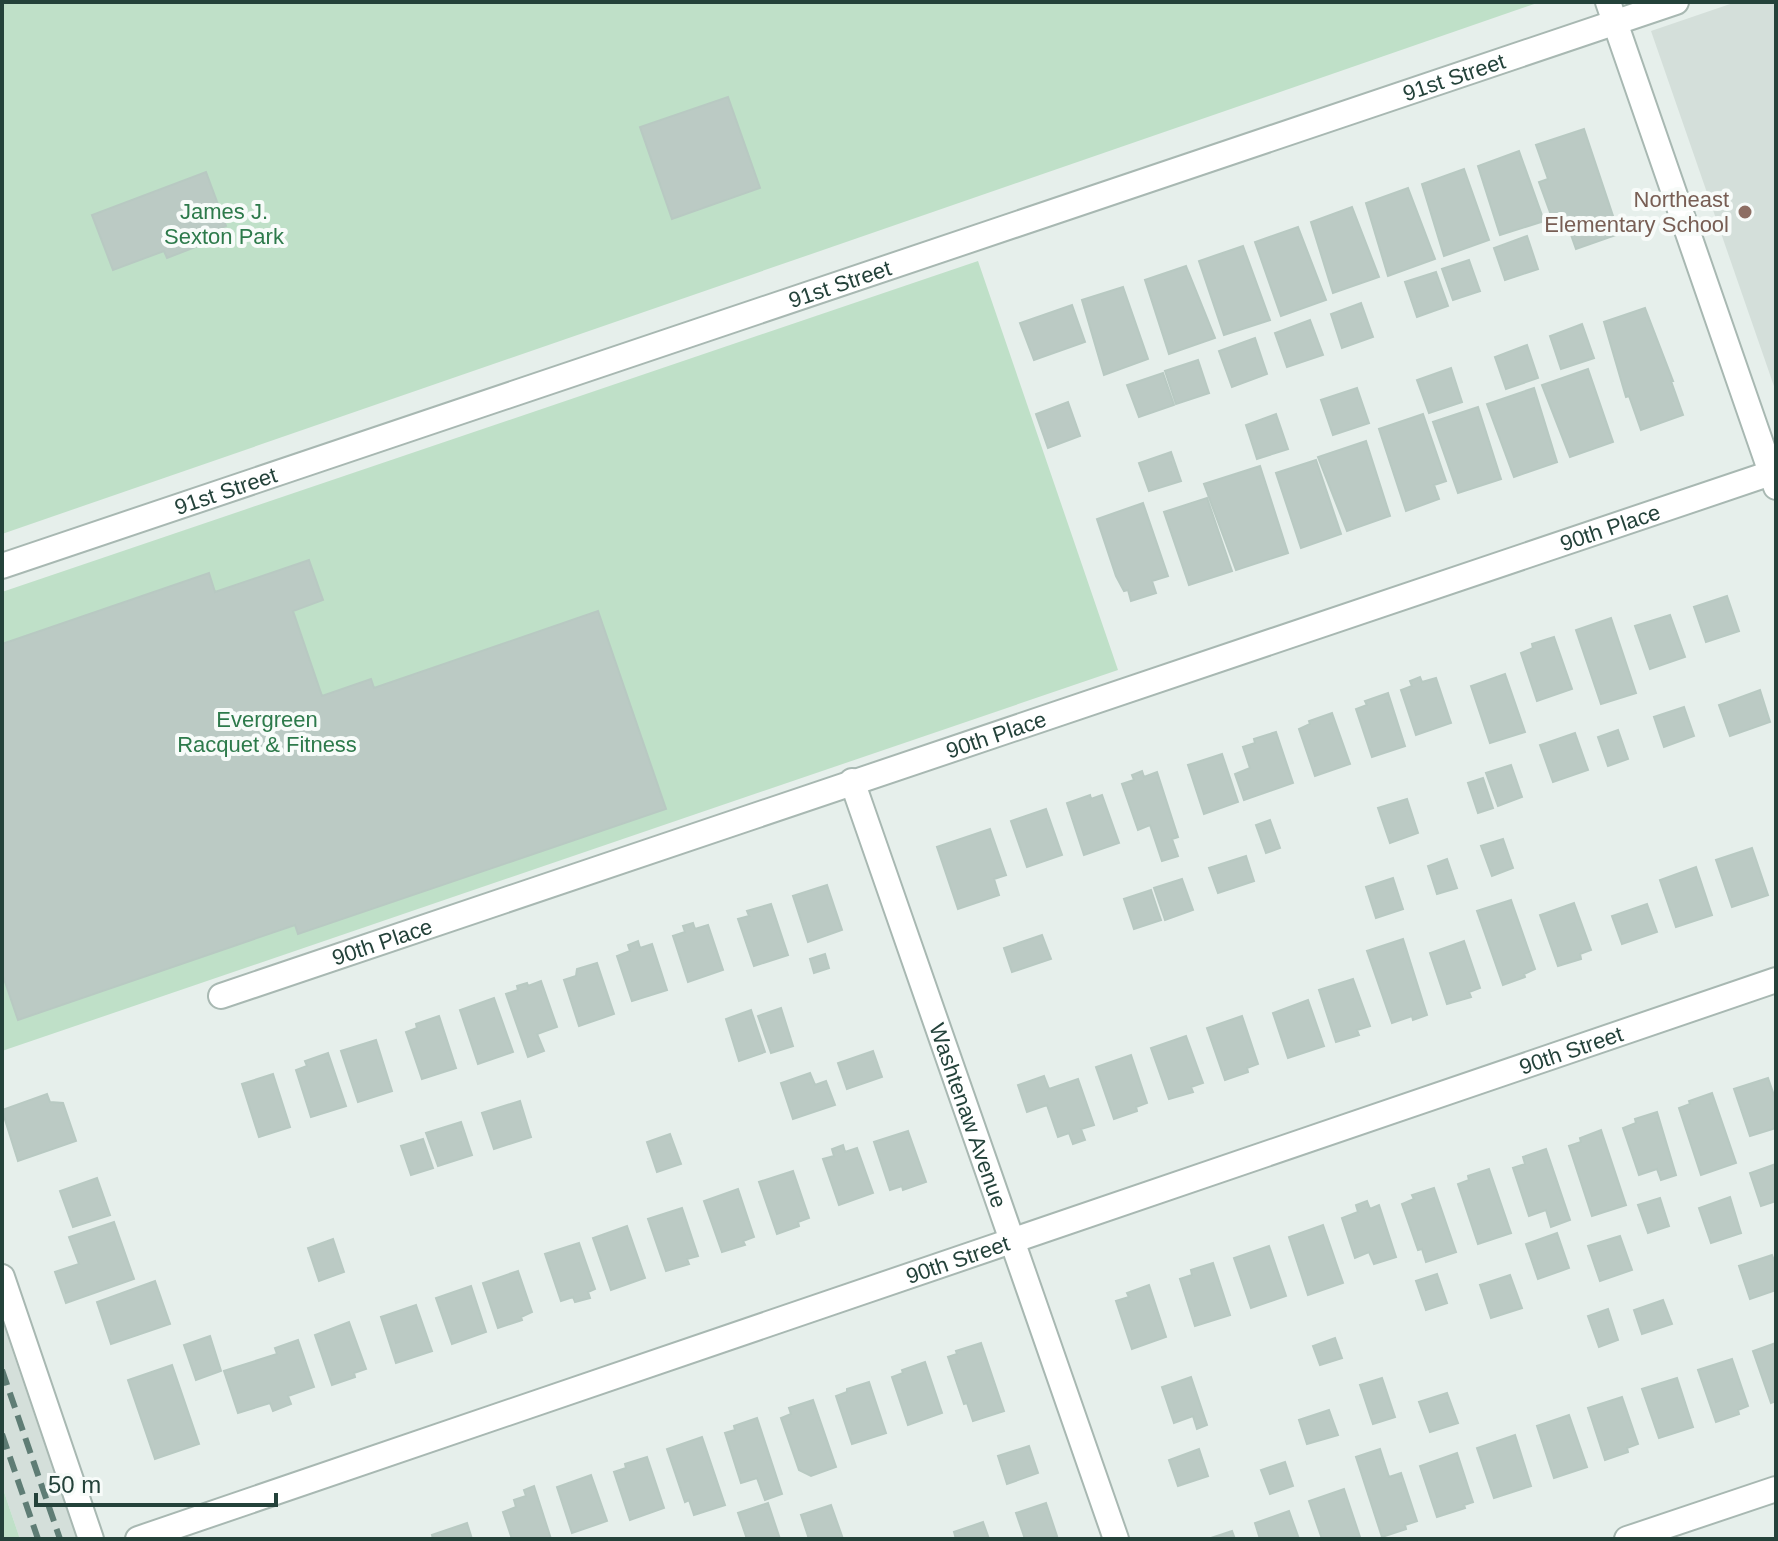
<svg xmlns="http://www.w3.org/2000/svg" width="1778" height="1541" viewBox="0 0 1778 1541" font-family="Helvetica,sans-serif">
  <rect width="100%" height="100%" fill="#e6efeb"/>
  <path fill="#d4dfda" d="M1736 2H1776V392L1651 31Z
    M2 1320 14 1356 77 1539H20L2 1486Z"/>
  <path fill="#bfe0c8" d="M2 2H1540L2 534Z
    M978 261 1118 670 2 1051V592Z
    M2 1486 20 1539H2Z"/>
  <path fill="#bbcac4" stroke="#b8c9c2" stroke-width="2" d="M728 97 760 188 672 219 640 127Z
    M1584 129 1619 234 1576 249 1565 218 1561 219 1559 212 1551 215 1539 182 1548 179 1536 145Z
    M1519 151 1544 221 1500 235 1478 166Z
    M1464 169 1489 240 1444 256 1422 184Z
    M206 172 226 226 213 231 216 239 167 258 164 251 113 270 92 215Z
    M1408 188 1435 259 1388 276 1366 203Z
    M1352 207 1379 277 1333 293 1311 222Z
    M1298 227 1326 300 1281 316 1255 242Z
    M1527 236 1538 269 1505 280 1494 248Z
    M1243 246 1270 320 1224 335 1199 261Z
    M1469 260 1480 291 1453 300 1442 269Z
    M1186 266 1215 338 1169 354 1145 280Z
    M1436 272 1448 306 1417 317 1405 282Z
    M1123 287 1148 359 1104 375 1082 300Z
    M1361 303 1373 337 1342 348 1331 314Z
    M1072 305 1085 342 1034 360 1020 323Z
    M1645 308 1673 381H1671L1683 415 1641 430 1629 396 1626 397 1604 322Z
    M1310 320 1323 355 1287 367 1275 333Z
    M1582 324 1594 358 1561 369 1550 336Z
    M1255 338 1267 374 1232 387 1219 351Z
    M1527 345 1538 378 1506 389 1495 357Z
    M1198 360 1209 393 1176 404 1165 371Z
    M1451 368 1462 402 1429 413 1417 380Z
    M1588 369 1613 442 1570 457 1542 385Z
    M1163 373 1174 405 1139 417 1127 385Z
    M1357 388 1369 423 1333 435 1321 400Z
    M1534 388 1557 462 1514 477 1487 404Z
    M1068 402 1080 436 1048 448 1036 414Z
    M1478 407 1501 479 1458 493 1433 422Z
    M1276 414 1288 449 1257 459 1246 425Z
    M1423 414 1446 481 1434 485 1439 499 1406 511 1379 429Z
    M1366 441 1390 516 1347 531 1318 457Z
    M1171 452 1181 481 1149 491 1139 463Z
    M1316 460 1341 534 1301 548 1276 473Z
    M1260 466 1288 553 1236 570 1204 484Z
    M1207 498 1232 571 1189 585 1164 512Z
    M1143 503 1168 576 1152 581 1156 593 1131 601 1128 590 1124 591 1116 576 1097 519Z
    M309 560 323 600 293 611 322 696 371 679 374 688 598 611 666 809 298 934 295 925 18 1020 2 973V644L209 573 215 592Z
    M1727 596 1739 631 1706 642 1694 607Z
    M1670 615 1685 657 1650 669 1635 626Z
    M1611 618 1636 693 1601 704 1576 630Z
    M1554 637 1572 689 1537 701 1521 653 1533 648 1532 644Z
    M1505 674 1525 732 1490 743 1471 686Z
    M1420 677 1422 682 1436 678 1451 723 1416 735 1401 690 1412 686 1410 681Z
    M1760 690 1770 722 1730 736 1719 705Z
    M1388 693 1405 746 1372 757 1356 709 1367 705 1365 701Z
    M1684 707 1694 736 1664 747 1654 717Z
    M1332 713 1350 764 1315 776 1299 729 1310 724 1309 721Z
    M1618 730 1628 759 1608 766 1598 737Z
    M1276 732 1293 783 1244 800 1235 774 1250 768 1243 747 1255 743 1254 739Z
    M1575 733 1588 770 1553 782 1540 745Z
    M1222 754 1238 802 1204 814 1188 765Z
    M1511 765 1522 797 1498 806 1486 773Z
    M1142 771 1144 777 1157 772 1178 837 1172 839 1178 856 1162 861 1150 825 1138 830 1122 784 1134 780 1132 775Z
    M1483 778 1493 808 1478 813 1468 783Z
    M1090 795 1091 799 1102 795 1119 843 1084 855 1067 803Z
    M1407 799 1418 833 1390 843 1378 808Z
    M1046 809 1062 855 1027 867 1011 821Z
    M1270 820 1280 848 1266 853 1256 825Z
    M990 829 1006 875 994 879 999 895 958 909 937 847Z
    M1503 839 1513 868 1492 876 1481 846Z
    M1752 848 1768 895 1732 907 1716 860Z
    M1246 856 1254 881 1218 893 1209 868Z
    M1447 859 1457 888 1437 894 1428 866Z
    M1696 867 1712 915 1676 927 1660 880Z
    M1393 878 1403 909 1376 918 1366 887Z
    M1182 879 1193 910 1165 920 1154 888Z
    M827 885 842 930 808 942 793 896Z
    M1151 890 1161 920 1134 929 1124 899Z
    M1511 900 1535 969 1524 974 1525 977 1503 985 1477 911Z
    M1574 903 1591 950 1580 954 1581 959 1558 966 1540 915Z
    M771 904 788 955 754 966 738 919 749 916 747 911Z
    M1647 904 1657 932 1622 944 1612 916Z
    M693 923 695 929 708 925 723 970 688 982 673 936 685 932 683 926Z
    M1042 935 1051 959 1012 972 1004 948Z
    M1403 939 1427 1015 1413 1020 1412 1016 1392 1023 1367 951Z
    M638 941 640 948 652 944 667 990 632 1001 617 956 630 951 628 945Z
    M1464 941 1480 988 1469 992 1471 997 1447 1004 1430 953Z
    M825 954 829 968 814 973 810 959Z
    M597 963 614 1014 579 1026 564 980 576 976 577 969Z
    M1353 979 1370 1026 1357 1030 1359 1035 1336 1042 1319 990Z
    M541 981 557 1027 537 1034 544 1051 528 1057 506 994 518 990 517 986 527 983 528 986Z
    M494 998 513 1052 478 1064 460 1010Z
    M1308 1000 1324 1046 1288 1058 1273 1013Z
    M781 1008 793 1046 771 1053 758 1016Z
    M751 1010 765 1052 739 1061 726 1019Z
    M439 1016 456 1068 422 1079 406 1032 417 1028 416 1024Z
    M1242 1016 1258 1064 1247 1068 1248 1072 1225 1080 1207 1028Z
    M1186 1036 1203 1083 1191 1087 1193 1092 1169 1099 1151 1048Z
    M376 1040 392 1091 358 1102 341 1051Z
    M873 1051 882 1077 847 1089 838 1063Z
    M328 1053 346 1106 311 1117 296 1070 307 1066 305 1061Z
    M1131 1055 1147 1103 1136 1107 1137 1111 1114 1119 1096 1067Z
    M810 1073 815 1085 826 1081 835 1105 793 1119 781 1083Z
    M273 1074 290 1127 259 1137 242 1084Z
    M1044 1076 1049 1089 1078 1079 1094 1125 1081 1129 1085 1140 1073 1144 1069 1133 1058 1137 1047 1105 1027 1112 1018 1085Z
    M1768 1078 1776 1101V1128L1750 1136 1734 1089Z
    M1712 1093 1736 1163 1701 1175 1679 1108 1690 1104 1689 1101Z
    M47 1094 50 1102 63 1103 76 1141 18 1161 2 1110Z
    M520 1101 531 1137 494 1149 482 1113Z
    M1657 1112 1676 1175 1661 1180 1657 1169 1639 1175 1623 1128 1636 1123 1635 1119Z
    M461 1122 472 1155 438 1166 426 1133Z
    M1601 1130 1626 1205 1592 1216 1569 1146 1581 1142 1580 1138Z
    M908 1131 926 1182 903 1190 902 1186 890 1190 874 1142Z
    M670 1134 681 1164 657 1172 647 1142Z
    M423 1139 433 1168 411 1175 401 1146Z
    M843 1145 845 1152 857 1148 873 1193 839 1205 823 1159 834 1156 832 1149Z
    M1546 1149 1570 1220 1551 1227 1546 1210 1529 1216 1513 1168 1525 1164 1523 1157Z
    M1776 1164V1201L1761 1206 1750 1173Z
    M1489 1169 1511 1233 1478 1244 1458 1184 1469 1180 1468 1176Z
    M793 1171 809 1218 798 1222 799 1226 777 1234 759 1182Z
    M97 1178 110 1215 73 1227 60 1191Z
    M1434 1188 1456 1252 1426 1262 1422 1249 1418 1250 1402 1204 1414 1199 1412 1195Z
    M738 1189 754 1237 743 1241 745 1245 722 1252 704 1201Z
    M1730 1197 1741 1233 1711 1243 1699 1208Z
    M1660 1198 1669 1226 1648 1233 1638 1205Z
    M1367 1201 1370 1209 1379 1205 1396 1257 1374 1264 1369 1252 1355 1258 1342 1218 1358 1212 1356 1205Z
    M682 1208 698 1256 687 1259 689 1264 666 1271 648 1219Z
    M114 1222 134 1279 66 1303 55 1272 79 1264 69 1237Z
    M1323 1225 1343 1283 1308 1295 1289 1237Z
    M627 1226 645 1278 611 1290 593 1238Z
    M1557 1233 1569 1268 1538 1279 1526 1244Z
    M1620 1236 1632 1270 1600 1281 1588 1246Z
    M333 1239 344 1272 319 1281 308 1248Z
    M579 1243 595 1289 588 1292 590 1298 575 1302 573 1297 561 1301 545 1254Z
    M1269 1246 1286 1296 1251 1308 1234 1258Z
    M1772 1255 1776 1266V1290L1750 1299 1739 1266Z
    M1213 1263 1230 1315 1195 1326 1180 1279 1192 1275 1191 1270Z
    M518 1271 532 1312 521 1317 522 1320 498 1328 483 1283Z
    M1437 1274 1447 1303 1426 1310 1416 1281Z
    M1510 1275 1522 1308 1491 1318 1480 1285Z
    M155 1281 170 1324 111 1344 97 1302Z
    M1149 1285 1166 1337 1132 1349 1116 1301 1129 1297 1127 1293Z
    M471 1286 486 1332 452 1344 436 1298Z
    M1663 1300 1672 1324 1642 1334 1634 1310Z
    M416 1305 432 1351 396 1363 381 1317Z
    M1608 1309 1618 1340 1599 1347 1588 1316Z
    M349 1322 366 1369 354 1373 355 1377 332 1385 315 1335Z
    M210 1336 221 1371 196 1380 184 1345Z
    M1335 1338 1342 1358 1320 1365 1313 1346Z
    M298 1340 314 1387 288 1396 291 1404 273 1411 270 1403 238 1413 224 1371 277 1354 275 1348Z
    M981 1343 1004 1411 973 1421 967 1403 964 1404 948 1357 957 1354 956 1351Z
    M1776 1343V1401L1771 1403 1753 1351Z
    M1732 1359 1748 1406 1738 1410 1739 1414 1716 1422 1698 1370Z
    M925 1362 942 1413 908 1425 892 1377 903 1373 902 1370Z
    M172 1365 199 1444 155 1459 128 1380Z
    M1191 1377 1207 1425 1197 1429 1193 1416 1174 1423 1162 1387Z
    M1382 1378 1395 1417 1373 1424 1360 1385Z
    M1677 1378 1693 1427 1659 1438 1642 1389Z
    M869 1382 886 1433 852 1444 836 1396 847 1392V1389Z
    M1447 1393 1458 1423 1430 1432 1419 1402Z
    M1622 1397 1638 1444 1627 1448 1628 1452 1605 1460 1588 1408Z
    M813 1400 836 1467 811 1476 799 1470 781 1418 791 1414 789 1408Z
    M1329 1410 1338 1435 1307 1444 1299 1420Z
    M1569 1415 1587 1467 1554 1478 1537 1426Z
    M757 1418 782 1494 765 1500 757 1478 741 1483 725 1433 735 1430 734 1426Z
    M1515 1435 1531 1486 1494 1498 1477 1448Z
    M702 1437 725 1505 694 1515 689 1500 685 1502 667 1449Z
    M1029 1446 1038 1473 1007 1484 998 1456Z
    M1199 1449 1208 1476 1178 1486 1169 1460Z
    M1380 1449 1389 1477 1401 1473 1417 1521 1405 1525 1406 1529 1382 1537 1356 1457Z
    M1457 1453 1473 1502 1464 1505 1465 1508 1437 1517 1420 1466Z
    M647 1457 664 1508 630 1520 614 1472 626 1468 625 1464Z
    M1285 1462 1293 1486 1270 1494 1261 1470Z
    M591 1475 607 1521 572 1533 557 1487Z
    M534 1486 551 1539H512L503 1512 516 1507 514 1500 526 1496 524 1490Z
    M1344 1489 1360 1537 1322 1539 1309 1501Z
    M768 1503 780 1539H747L738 1513Z
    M1046 1503 1057 1536 1048 1539H1025L1016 1513Z
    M831 1505 843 1539H809L801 1515Z
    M1289 1511 1299 1539H1260L1255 1523Z
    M983 1522 989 1539H956L954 1532Z
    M467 1523 472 1539H433L432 1535Z
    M1232 1531 1235 1539H1208Z"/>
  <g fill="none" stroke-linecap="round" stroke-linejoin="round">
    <g stroke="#a8b8b2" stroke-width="28">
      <g id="minor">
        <path d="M1608 2 1776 487"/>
        <path id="s1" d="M852 781 1116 1539"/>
        <path id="s2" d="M221 996 1771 473"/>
        <path d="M2 1277 91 1539"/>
        <path id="s3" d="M138 1539 1776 980"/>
        <path d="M1627 1539 1776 1489"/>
      </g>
    </g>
    <g stroke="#a8b8b2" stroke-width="28">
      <g id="tertiary">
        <path id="s4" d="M2 566 1676 2"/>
      </g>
    </g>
    <use href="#minor" stroke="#fff" stroke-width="24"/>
    <use href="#tertiary" stroke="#fff" stroke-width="24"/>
    <path stroke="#5f7d75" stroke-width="6" stroke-dasharray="16 8" stroke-linecap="butt" d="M2 1370 60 1539
      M2 1434 38 1539"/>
  </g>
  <circle fill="#8d6e63" stroke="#f7fbf9" stroke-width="3" cx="1745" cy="212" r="8"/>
  <g text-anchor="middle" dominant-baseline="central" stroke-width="8" stroke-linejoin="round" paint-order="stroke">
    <g font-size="22" fill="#24423a" stroke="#f7fbf9">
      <text stroke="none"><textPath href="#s4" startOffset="1532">91st Street</textPath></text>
      <text stroke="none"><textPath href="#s4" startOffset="884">91st Street</textPath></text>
      <text stroke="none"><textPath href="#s4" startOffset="236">91st Street</textPath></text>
      <text stroke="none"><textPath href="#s2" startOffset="1466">90th Place</textPath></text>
      <text stroke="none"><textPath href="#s2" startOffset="818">90th Place</textPath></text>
      <text stroke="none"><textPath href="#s2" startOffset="170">90th Place</textPath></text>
      <text stroke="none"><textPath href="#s3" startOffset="1514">90th Street</textPath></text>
      <text stroke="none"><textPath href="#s1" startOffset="354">Washtenaw Avenue</textPath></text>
      <text stroke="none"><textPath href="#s3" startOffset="866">90th Street</textPath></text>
    </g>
    <g font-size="22" fill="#785e54" stroke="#f7fbf9" text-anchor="end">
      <text x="1729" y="199">Northeast<tspan x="1729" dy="25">Elementary School</tspan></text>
    </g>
    <g font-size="22" fill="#2d7a4b" stroke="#f7fbf9">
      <text x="224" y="211">James J.<tspan x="224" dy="25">Sexton Park</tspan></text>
      <text x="267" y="719">Evergreen<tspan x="267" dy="25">Racquet &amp; Fitness</tspan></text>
    </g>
  </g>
  <rect width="1778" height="1541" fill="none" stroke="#24423a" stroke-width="8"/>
  <path d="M36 1493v12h240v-12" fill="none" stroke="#24423a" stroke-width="4"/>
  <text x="48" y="1493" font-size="24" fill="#24423a" stroke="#f7fbf9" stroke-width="6" paint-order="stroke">50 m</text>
</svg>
